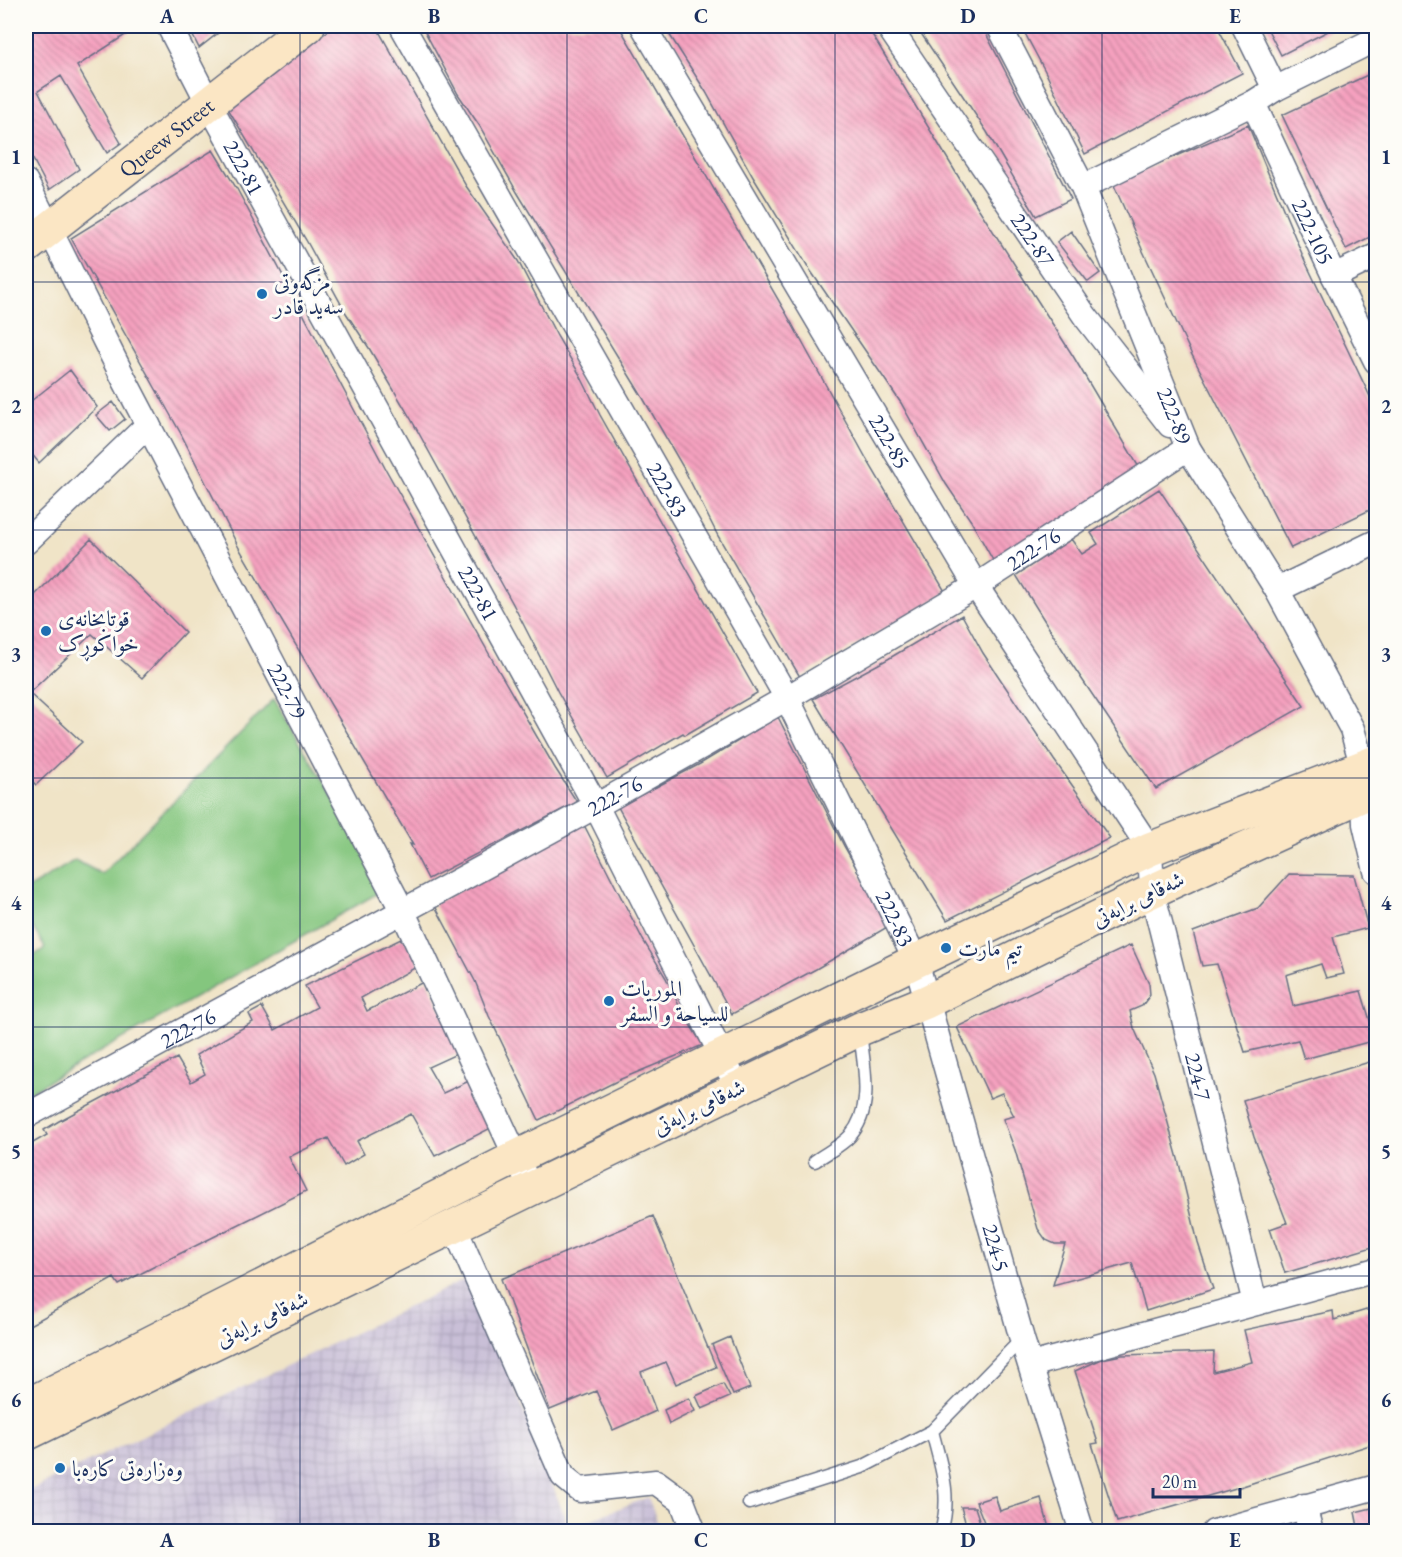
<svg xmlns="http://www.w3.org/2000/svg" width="1402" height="1557" viewBox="0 0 1402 1557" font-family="'EB Garamond',Amiri,serif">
  <defs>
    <pattern id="industrial-grid" width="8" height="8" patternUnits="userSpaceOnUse" patternTransform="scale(1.5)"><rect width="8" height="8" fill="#c9bfd7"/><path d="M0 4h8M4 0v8" fill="none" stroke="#aca4bb"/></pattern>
    <pattern id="building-back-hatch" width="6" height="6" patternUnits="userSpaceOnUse" patternTransform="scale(1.5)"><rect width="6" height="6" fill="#f6a1bf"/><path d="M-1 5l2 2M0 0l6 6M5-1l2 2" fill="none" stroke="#c6849e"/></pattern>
  </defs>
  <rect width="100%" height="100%" fill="#fdfcf7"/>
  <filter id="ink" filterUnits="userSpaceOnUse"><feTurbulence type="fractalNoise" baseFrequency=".0167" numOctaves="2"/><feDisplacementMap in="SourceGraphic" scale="12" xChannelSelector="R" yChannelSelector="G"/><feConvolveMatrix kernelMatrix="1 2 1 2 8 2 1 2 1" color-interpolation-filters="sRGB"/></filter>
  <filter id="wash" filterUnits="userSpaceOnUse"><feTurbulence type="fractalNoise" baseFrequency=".008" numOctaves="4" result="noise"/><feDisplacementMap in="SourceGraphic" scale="24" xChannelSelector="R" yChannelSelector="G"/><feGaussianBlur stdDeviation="1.35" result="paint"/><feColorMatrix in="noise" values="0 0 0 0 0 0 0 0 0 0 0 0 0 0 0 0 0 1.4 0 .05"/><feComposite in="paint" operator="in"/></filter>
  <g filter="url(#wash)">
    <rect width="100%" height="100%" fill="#f0e4c7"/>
    <path fill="url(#industrial-grid)" d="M472 1276 569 1528 648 1497 661 1531H27L26 1492Z"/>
    <path fill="#84c67e" stroke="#507a6e" stroke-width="1.5" d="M274 699 387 888 26 1094V961L45 948 26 916V890L75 860 102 874Z"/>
    <g id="blocks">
      <path fill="url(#building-back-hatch)" d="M26 26H130L133 30 77 66 121 143 107 153 61 76 38 91 79 169 49 190 26 146Z
        M188 26H227L199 48Z
        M335 26H376L466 186 518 261 557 336 580 375 600 415 757 693 685 735 683 733 607 778 558 692 513 604 411 419 369 348 346 313 306 240 223 100 294 56Z
        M422 26H619L786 313 866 458 946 593 800 677 718 536 683 467 643 398 517 192 479 125 458 94Z
        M664 26H867L961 181 1073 356 1143 474 995 564 971 521 946 484 901 403 810 270 753 177 706 92Z
        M916 26H982L1071 199 1036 216 987 132Z
        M1021 26H1217L1242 73 1085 154 1045 71Z
        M1266 26H1338L1281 55Z
        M1376 71V234L1346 249 1282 115Z
        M1248 125 1305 261 1376 409V507L1291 548 1191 353 1142 249 1113 183Z
        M213 150 237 189 385 468 492 659 555 768 577 802 428 879 410 844 413 845 239 548 180 432 71 238Z
        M1071 231 1100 273 1088 282 1057 242Z
        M70 370 97 407 39 463 26 447V405Z
        M113 402 125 419 110 431 96 415Z
        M1159 489 1304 706 1156 789 1069 660 1016 575 1071 539 1082 554 1098 544 1091 533Z
        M91 539 185 632 142 678 92 634 29 693 82 742 36 785 26 775V604Z
        M962 615 983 653 1054 760 1110 838 947 920 813 699 888 659Z
        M778 717 844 846 889 926 816 969 732 1014 618 807 700 764Z
        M583 823 643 940 666 978 683 1014 703 1045 621 1079 539 1120 489 1016 475 981 434 904Z
        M1289 874 1354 875 1368 928 1333 937 1344 974 1326 978 1321 964 1286 975 1293 1006 1361 991 1376 1040 1304 1059 1298 1040 1245 1052 1217 964 1202 966 1193 932 1258 908Z
        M405 937 420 965 361 998 367 1011 427 980 461 1052 428 1067 443 1093 469 1081 493 1127 435 1156 411 1114 357 1141 364 1154 344 1166 328 1138 289 1157 306 1191 157 1265 119 1285 114 1278 26 1327V1147L47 1135 44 1130 59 1121 177 1058 191 1082 205 1074 196 1055 253 1022 249 1014 262 1007 275 1030 317 1007 305 986Z
        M1131 945 1149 984 1150 995 1142 1006 1130 1011 1134 1028 1154 1073 1178 1159 1198 1243 1213 1289 1146 1311 1132 1263 1053 1285 1065 1244H1055L1046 1240 1038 1229 1015 1150 1003 1119 1014 1116 1002 1093 990 1098 957 1027Z
        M1376 1060V1246L1285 1273 1270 1229 1287 1223 1254 1137 1243 1100Z
        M653 1216 716 1367 676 1384 666 1362 641 1372 656 1411 613 1430 596 1391 550 1410 501 1279Z
        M1376 1307V1443L1243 1486 1117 1522 1092 1444 1098 1443 1075 1371 1102 1359 1122 1355 1214 1352 1213 1372 1252 1362 1244 1330 1333 1311 1334 1320Z
        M730 1337 750 1388 733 1395 712 1345Z
        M723 1384 730 1397 702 1409 696 1396Z
        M689 1398 695 1411 669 1424 664 1410Z
        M995 1496 1000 1511 1041 1498 1050 1532H988L976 1502Z
        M961 1507H975L983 1532H968Z
        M1376 1507V1532H1359L1355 1512Z"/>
    </g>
  </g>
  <g filter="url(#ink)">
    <use href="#blocks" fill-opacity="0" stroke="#666e83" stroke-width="1.5"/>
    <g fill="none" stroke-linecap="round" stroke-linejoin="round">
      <g stroke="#666e83" stroke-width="15">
        <path id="lane" d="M815 1161C826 1153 841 1146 850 1136 875 1107 863 1065 860 1031
          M932 1431C941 1467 952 1495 941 1532
          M749 1503 862 1467 932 1431 1022 1339"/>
      </g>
      <g stroke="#666e83" stroke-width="27">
        <g id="street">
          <path id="s1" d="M169 26 209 104 596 806 738 1088"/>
          <path id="s2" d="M402 26 787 698 916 961 1022 1339 1082 1532"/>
          <path id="s3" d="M643 26 976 586 1150 849 1152 891 1255 1303"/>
          <path id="s4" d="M888 26 1085 316 1170 425"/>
          <path id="s5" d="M999 26 1083 187 1188 448 1277 590 1352 729 1363 768 1365 824 1376 871"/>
          <path d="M1244 26 1275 89"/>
          <path id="s6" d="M1253 103 1334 276 1376 361"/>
          <path id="s7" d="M26 182 125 381 402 910 531 1189"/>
          <path d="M1083 187 1253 103 1275 89 1376 39"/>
          <path d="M1334 276 1376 256"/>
          <path d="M26 542 148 425"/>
          <path d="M1277 590 1376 542"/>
          <path id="s8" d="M26 1116 596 806 787 698 976 586 1188 448"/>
          <path d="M454 1226 563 1476 580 1490 656 1482 682 1501 694 1532"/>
          <path d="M1031 1365 1376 1270"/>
          <path d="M1304 1506 1311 1532"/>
          <path d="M1214 1532 1376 1487"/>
        </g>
      </g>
      <g stroke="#666e83" stroke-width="36">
        <g id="secondary">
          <path id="s9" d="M26 247 308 26"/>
          <path d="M26 1406 517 1157 916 961 1150 849 1376 762"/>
          <path d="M26 1434 860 1029 926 1002 1152 891 1376 789"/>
        </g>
      </g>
      <use href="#lane" stroke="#fff" stroke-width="12"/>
      <use href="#street" stroke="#fff" stroke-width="24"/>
      <use href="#secondary" stroke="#fbe6c4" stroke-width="33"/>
    </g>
  </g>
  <path fill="none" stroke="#1b2f5e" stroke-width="1.5" stroke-opacity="0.55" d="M300 26V1532M567 26V1532M835 26V1532M1102 26V1532M26 282H1376M26 530H1376M26 778H1376M26 1027H1376M26 1276H1376"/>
  <g fill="#1f6fb2" stroke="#fdfcf7" stroke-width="2">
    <circle cx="262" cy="294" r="6"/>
    <circle cx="46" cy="631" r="6"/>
    <circle cx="946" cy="948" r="6"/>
    <circle cx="609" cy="1001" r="6"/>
    <circle cx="60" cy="1468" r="6"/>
  </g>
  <g text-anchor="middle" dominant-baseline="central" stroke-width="6" stroke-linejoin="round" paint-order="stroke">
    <g font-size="22" fill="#1b2f5e" stroke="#fdfcf7">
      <text stroke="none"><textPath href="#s9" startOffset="178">Queew Street</textPath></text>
      <text stroke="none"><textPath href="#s1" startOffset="160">222-81</textPath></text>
      <text stroke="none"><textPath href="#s6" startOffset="142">222-105</textPath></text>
      <text stroke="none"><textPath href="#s4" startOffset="258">222-87</textPath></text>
      <text stroke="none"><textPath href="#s5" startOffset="428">222-89</textPath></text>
      <text stroke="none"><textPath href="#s3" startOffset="483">222-85</textPath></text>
      <text stroke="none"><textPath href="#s2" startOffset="534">222-83</textPath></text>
      <text stroke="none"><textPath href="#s8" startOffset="1156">222-76</textPath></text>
      <text stroke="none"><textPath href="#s1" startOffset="646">222-81</textPath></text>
      <text stroke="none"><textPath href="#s7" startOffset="572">222-79</textPath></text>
      <text stroke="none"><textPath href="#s8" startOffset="670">222-76</textPath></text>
      <text transform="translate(1138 899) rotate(-26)">شەقامی برایەتی</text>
      <text stroke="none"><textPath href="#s2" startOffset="1020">222-83</textPath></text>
      <text stroke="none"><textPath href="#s8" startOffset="184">222-76</textPath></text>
      <text stroke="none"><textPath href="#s3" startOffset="1200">224-7</textPath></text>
      <text transform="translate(699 1107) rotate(-26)">شەقامی برایەتی</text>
      <text stroke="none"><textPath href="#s2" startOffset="1365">224-5</textPath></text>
      <text transform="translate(262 1319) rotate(-26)">شەقامی برایەتی</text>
    </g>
    <g font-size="22" fill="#1b2f5e" stroke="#fdfcf7" text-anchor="start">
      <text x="274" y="281">مزگەوتی<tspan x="274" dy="25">سەید قادر</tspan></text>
      <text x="58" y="618">قوتابخانەی<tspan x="58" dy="25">خواکوڕک</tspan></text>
      <text x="958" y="948">تيم مارت</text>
      <text x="621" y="988">الموريات<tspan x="621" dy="25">للسياحة و السفر</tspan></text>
      <text x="72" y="1468">وەزارەتی کارەبا</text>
    </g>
  </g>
  <rect width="1402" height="1557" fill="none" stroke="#fdfcf7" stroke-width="66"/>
  <path d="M1153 1488v9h87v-9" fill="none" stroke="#1b2f5e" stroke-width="3"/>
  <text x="1162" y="1488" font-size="18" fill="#1b2f5e" stroke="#fdfcf7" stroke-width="4.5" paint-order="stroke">20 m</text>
  <rect x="33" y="33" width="1336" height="1491" fill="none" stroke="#1b2f5e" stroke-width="2"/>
  <g font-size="20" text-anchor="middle" font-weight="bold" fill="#1b2f5e">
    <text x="167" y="23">A</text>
    <text x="434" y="23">B</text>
    <text x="701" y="23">C</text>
    <text x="968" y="23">D</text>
    <text x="1235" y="23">E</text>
    <text x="16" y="164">1</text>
    <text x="1386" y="164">1</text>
    <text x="16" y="413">2</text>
    <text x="1386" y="413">2</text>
    <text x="16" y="661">3</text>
    <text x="1386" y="661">3</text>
    <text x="16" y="910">4</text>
    <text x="1386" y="910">4</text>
    <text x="16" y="1158">5</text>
    <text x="1386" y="1158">5</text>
    <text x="16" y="1407">6</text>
    <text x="1386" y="1407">6</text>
    <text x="167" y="1547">A</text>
    <text x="434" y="1547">B</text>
    <text x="701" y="1547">C</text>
    <text x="968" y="1547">D</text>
    <text x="1235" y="1547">E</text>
  </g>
</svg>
